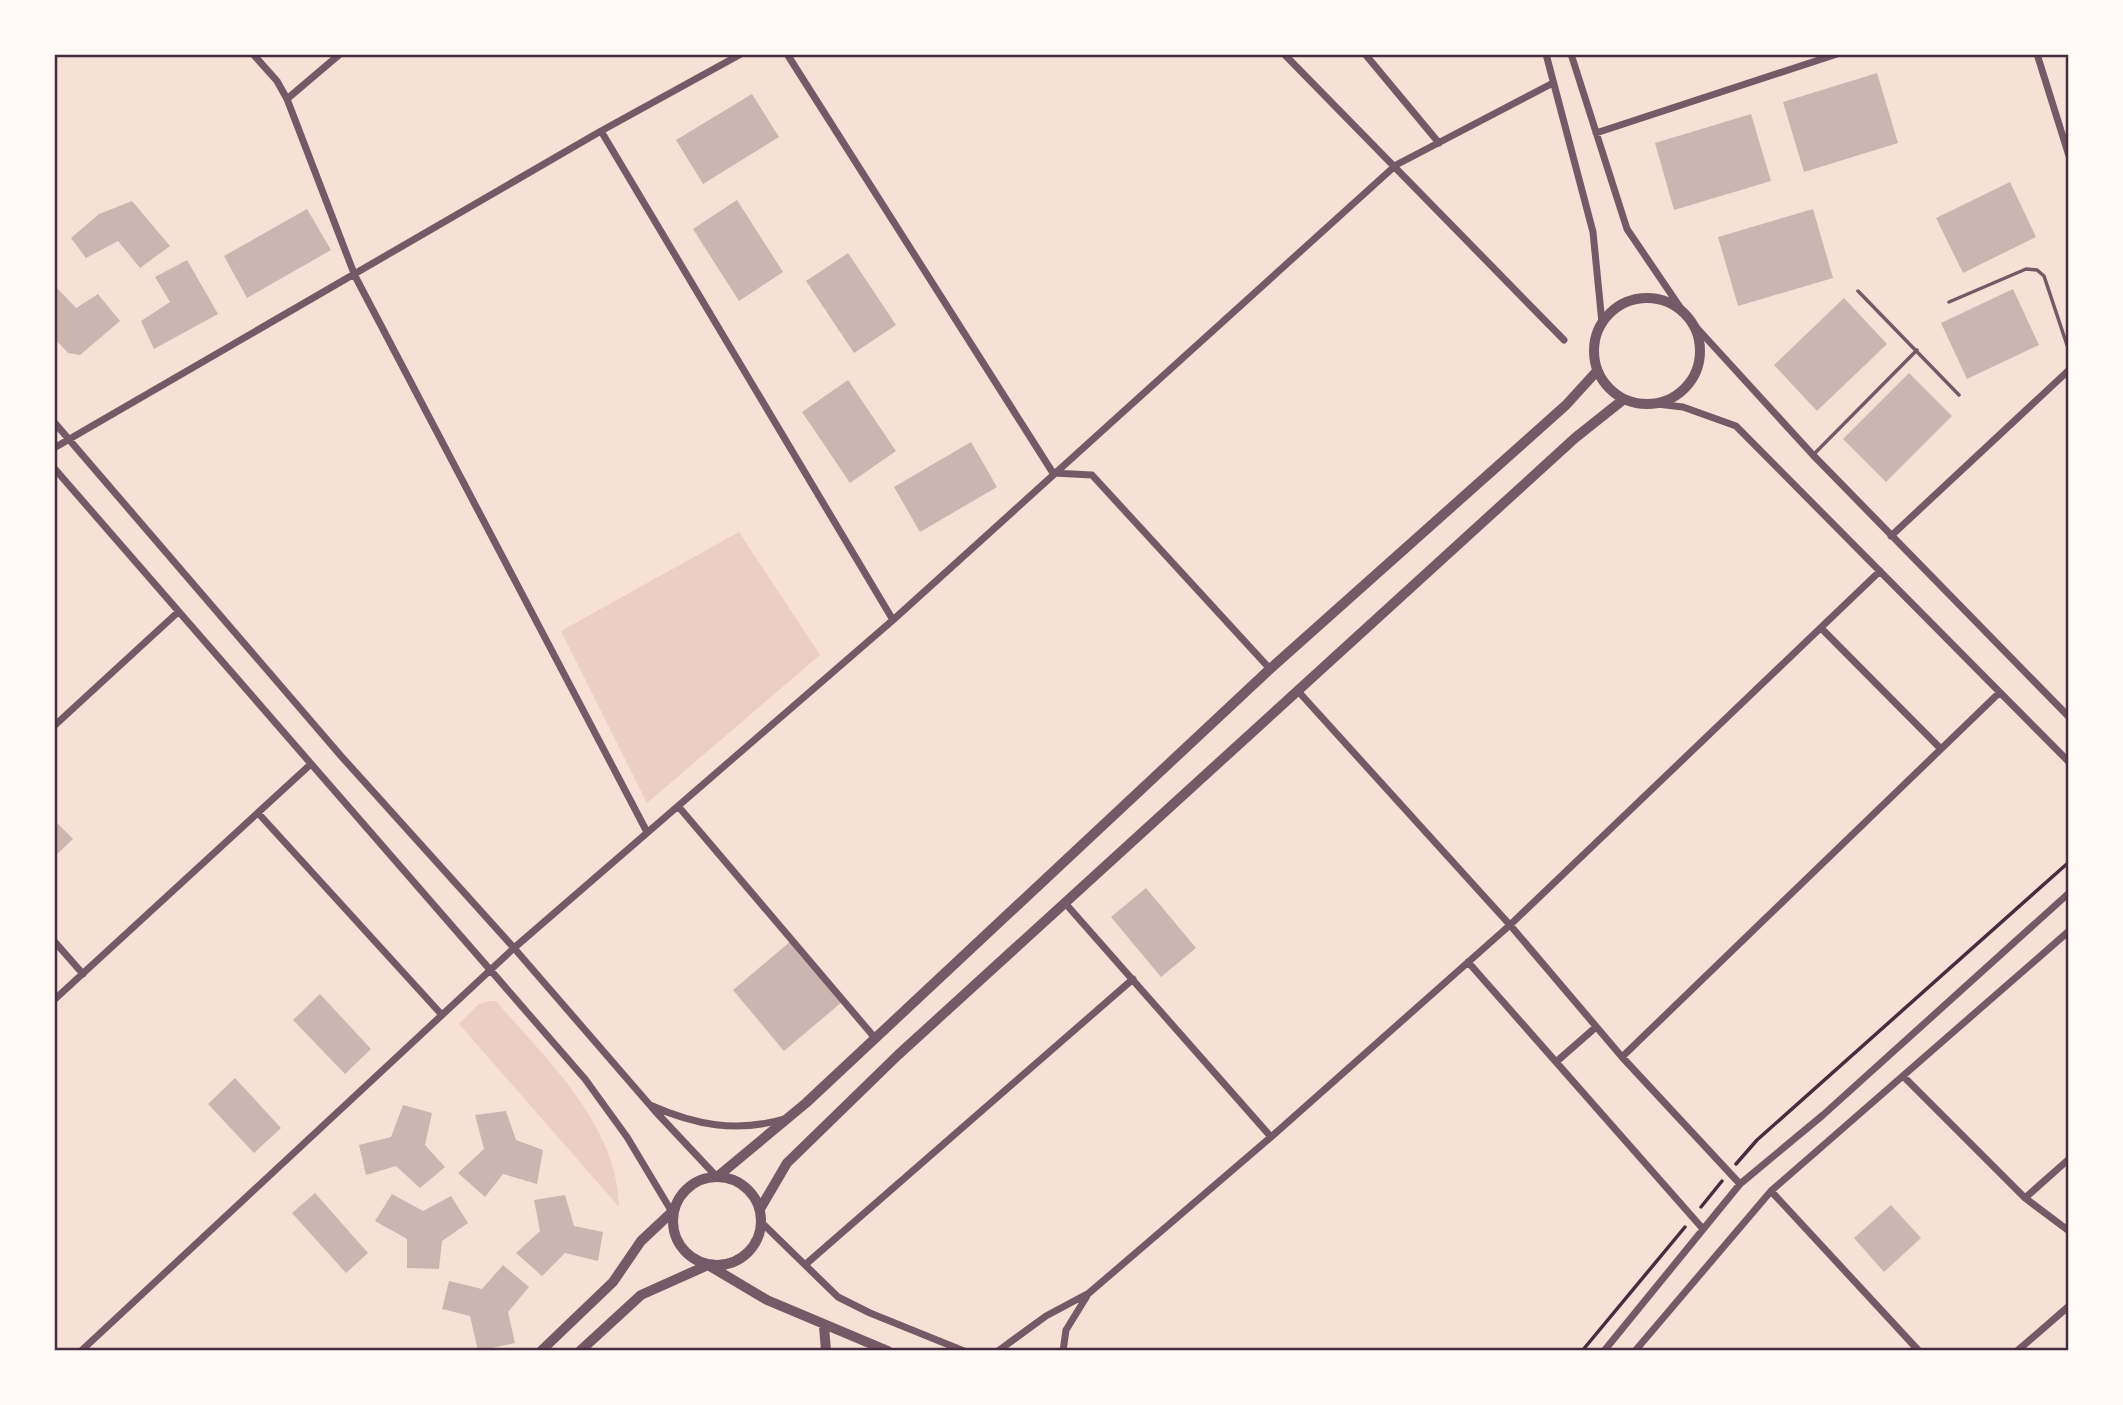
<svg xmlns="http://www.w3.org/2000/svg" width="2123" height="1405" viewBox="0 0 2123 1405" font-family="'Nunito Sans',sans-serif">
  <rect width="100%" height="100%" fill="#f7e1d7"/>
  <path fill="#ebcfc5" d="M739 532 820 655 647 803 561 631Z
    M490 1001H496C546 1059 618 1125 619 1207L459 1024 479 1004Z"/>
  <path fill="#ccb4b1" d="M1877 73 1898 143 1804 172 1783 102Z
    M752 94 779 137 703 184 676 140Z
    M1751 114 1771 181 1674 210 1655 143Z
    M2010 182 2036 237 1963 273 1936 218Z
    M737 200 783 272 739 301 693 229Z
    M132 201 170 246 140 268 118 241 86 258 71 238 99 214Z
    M307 209 331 250 247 298 224 256Z
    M1813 209 1833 278 1738 306 1718 237Z
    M848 253 896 325 854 353 806 281Z
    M187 260 218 314 154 349 141 321 170 302 155 277Z
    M54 285 76 308 98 294 120 321 80 355 68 353 54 338Z
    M2013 289 2039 345 1967 379 1941 323Z
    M1844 298 1887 344 1817 411 1774 365Z
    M1909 373 1952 416 1886 482 1843 439Z
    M848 380 896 451 850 483 802 412Z
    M971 442 997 487 920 532 894 487Z
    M54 820 73 839 54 857Z
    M1146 888 1196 948 1161 977 1111 917Z
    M791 941 842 1002 784 1051 733 990Z
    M320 994 371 1049 345 1074 293 1020Z
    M235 1078 281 1128 254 1153 208 1104Z
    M403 1105 432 1113 425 1145 445 1167 420 1188 396 1166 366 1175 359 1145 391 1137Z
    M506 1111 516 1140 543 1150 537 1184 503 1174 485 1197 458 1173 484 1149 475 1115Z
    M315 1193 368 1253 346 1273 292 1213Z
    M392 1194 423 1211 451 1196 468 1223 442 1241 439 1269 407 1268V1239L375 1221Z
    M565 1195 574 1226 603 1232 598 1261 565 1253 542 1276 516 1253 540 1231 534 1200Z
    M1891 1205 1921 1238 1884 1272 1854 1238Z
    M503 1265 529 1287 508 1312 515 1343 478 1351 470 1316 442 1309 449 1281 482 1289Z"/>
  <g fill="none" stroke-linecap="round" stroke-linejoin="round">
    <path stroke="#4a2c40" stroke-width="3.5" d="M1736 1164 1757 1140 2069 862
      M1701 1207 1722 1181
      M1582 1351 1685 1227"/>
    <path stroke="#755966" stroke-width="3.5" d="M1858 291 1959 395
      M1949 302 2026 269 2037 270 2044 276 2069 351
      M1813 455 1917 350"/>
    <path stroke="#755966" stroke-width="7" d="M253 54 277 81 287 99 355 276 647 832
      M787 54 1053 473
      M1284 54 1564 340
      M1365 54 1439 143
      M1546 54 1593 232 1602 323
      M1571 54 1627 229 1686 316 1813 455 2069 717
      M2037 54 2069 156
      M287 99 340 54
      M601 131 893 620
      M1596 133 1837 54
      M1657 404 1683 407 1736 426 2069 762
      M54 422 341 756 514 948 655 1111 717 1177
      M54 448 601 131 741 54
      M54 468 585 1079 627 1137 672 1212
      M1053 473 1092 475 1270 669
      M1891 536 2069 370
      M1821 628 1941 749
      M1297 690 1510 925 1622 1057 1740 1184
      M54 726 177 613
      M678 806 875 1038
      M258 813 442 1015
      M1065 903 1271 1137
      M54 941 83 974
      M1468 962 1703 1229
      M54 1000 311 764
      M1622 1057 1999 693
      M1556 1062 1596 1027
      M1903 1076 2025 1198 2069 1231
      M650 1105C695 1125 736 1133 784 1119
      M1771 1191 1919 1351
      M2025 1198 2069 1159
      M761 1222 838 1297 870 1313 964 1351
      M806 1264 1133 979
      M81 1351 514 948 893 620 1396 165 1553 83
      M998 1351 1046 1316 1089 1293 1271 1137 1510 925 1880 571
      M1063 1351 1066 1330 1087 1296
      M1604 1351 1740 1184 1823 1115 2069 893
      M1635 1351 1771 1191 2069 931
      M2017 1351 2069 1306"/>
    <path stroke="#755966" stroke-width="10" d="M1594 351a53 53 0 1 1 106 0a53 53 0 1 1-106 0Z
      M717 1177 806 1103 1270 669 1566 405 1597 371
      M673 1221a44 44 0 1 1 88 0a44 44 0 1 1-88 0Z
      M760 1209 787 1163 898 1055 1575 438 1624 399
      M824 1326 826 1351
      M541 1351 613 1282 641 1241 672 1212
      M580 1351 641 1295 708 1265 767 1300 888 1351"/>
  </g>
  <rect width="2123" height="1405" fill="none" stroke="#fffaf5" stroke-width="112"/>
  <rect x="56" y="56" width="2011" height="1293" fill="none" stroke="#4a2c40" stroke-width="2.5"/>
</svg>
